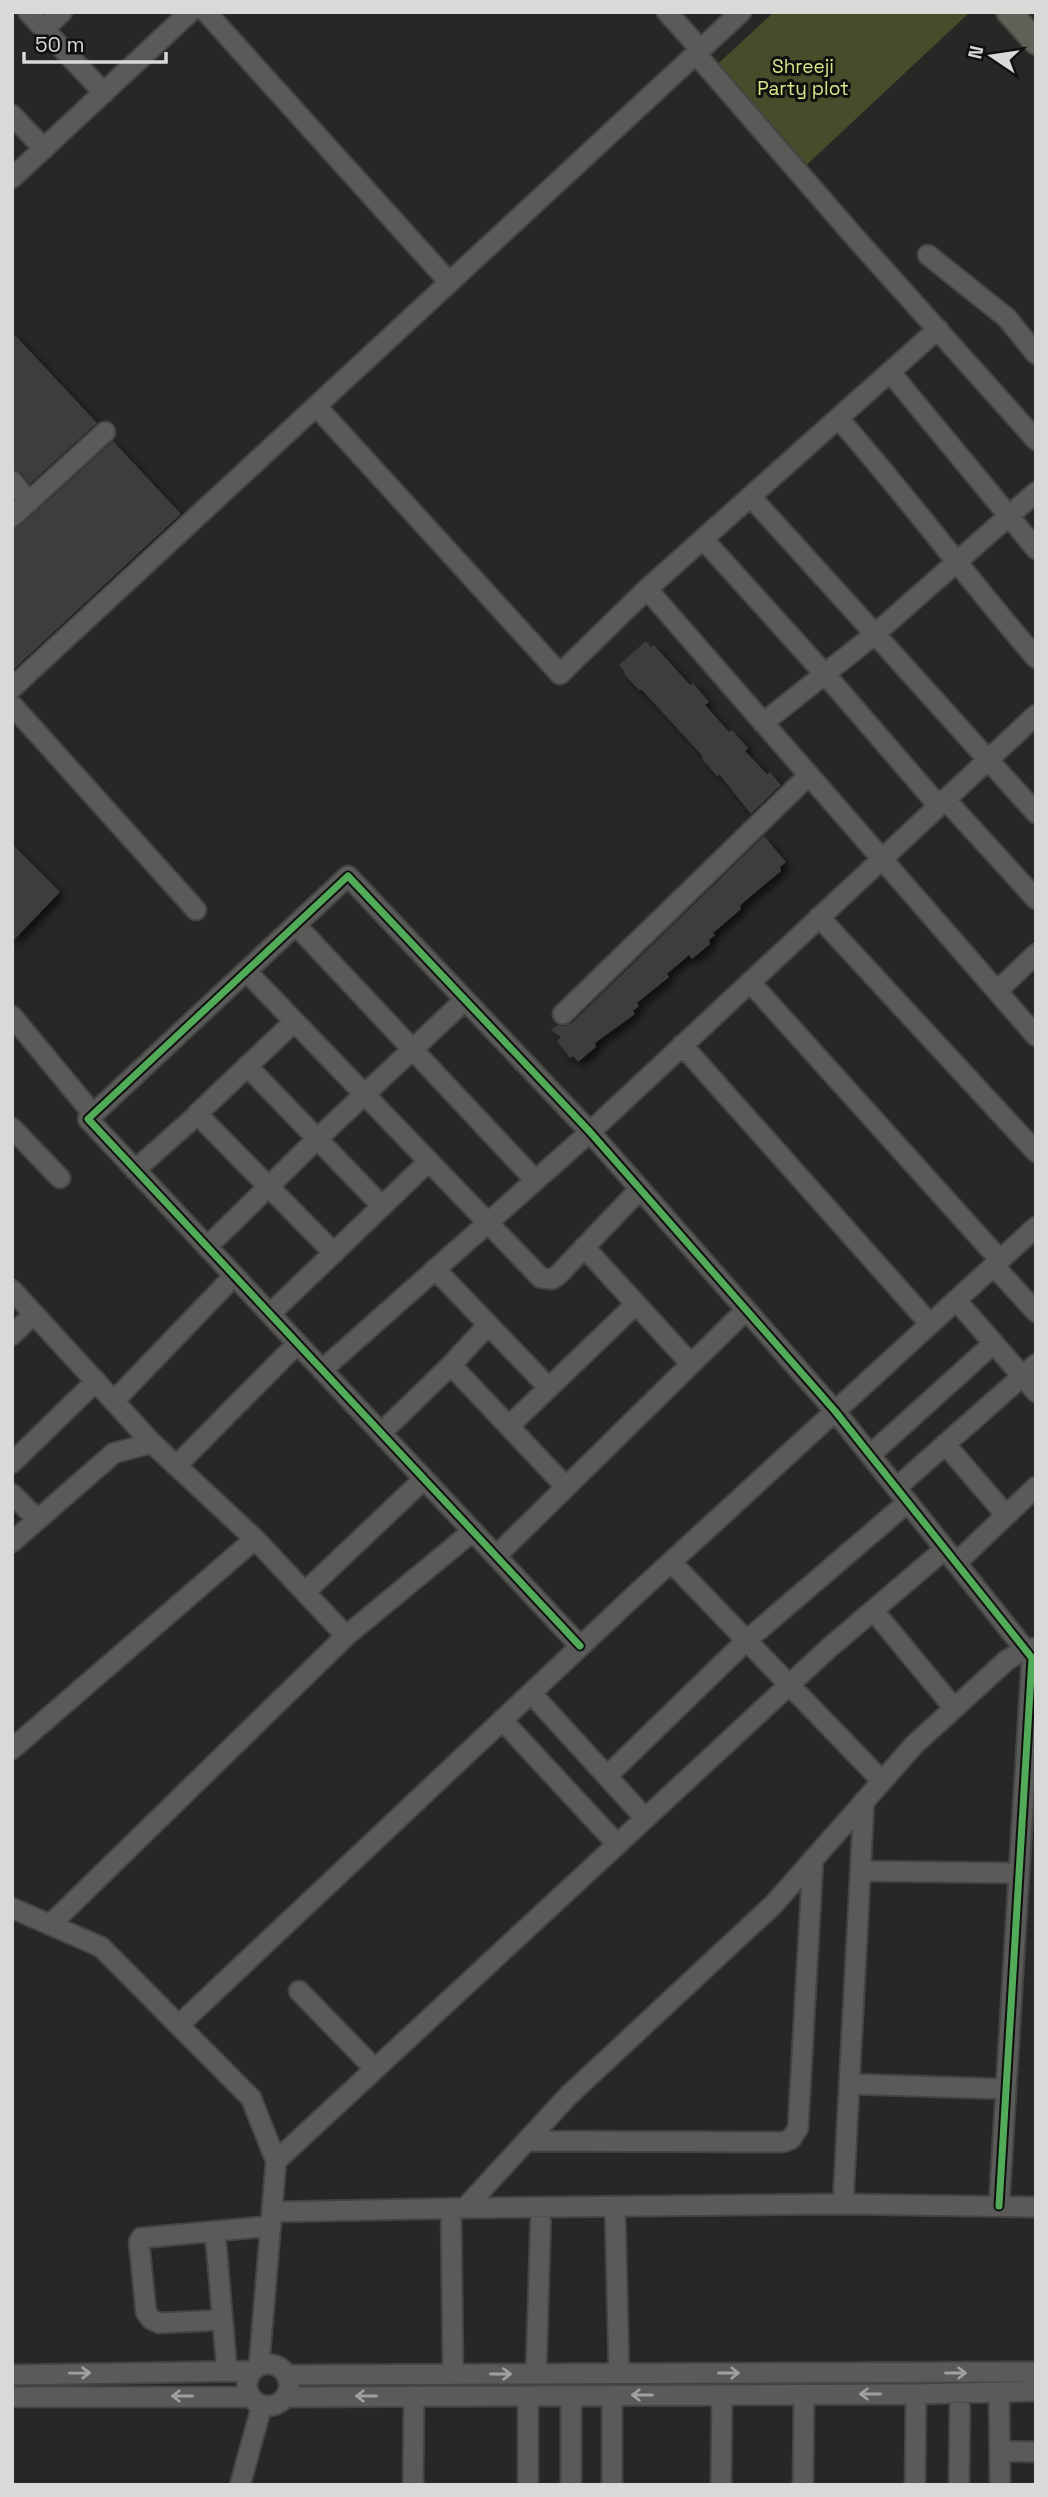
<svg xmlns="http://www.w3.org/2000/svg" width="1048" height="2497" viewBox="0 0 1048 2497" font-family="'Space Grotesk',sans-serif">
  <defs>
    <filter id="shadow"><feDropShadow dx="5" dy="5" stdDeviation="3.5" flood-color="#0009"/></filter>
  </defs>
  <rect width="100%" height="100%" fill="#272726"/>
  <path fill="#484c2b" d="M774 12H970L798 173 710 71Z"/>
  <path fill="#3d3d3d" filter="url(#shadow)" d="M12 332 97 423 30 484 21 473 12 469Z
    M113 441 181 514 12 671V529L20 526Z
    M646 641 651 647 654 645 690 685 693 683 709 702 705 705 729 732 732 730 748 748 745 751 767 774 770 772 781 785 751 814 719 774 718 777 702 759 703 757 697 750 641 689 640 691 623 673 625 672 619 665Z
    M764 836 786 862 780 867 781 871 745 901 740 906 741 909 713 933 715 935 709 940 710 944 692 959 689 955 667 974 669 977 637 1003 639 1006 633 1011 635 1014 595 1043 596 1047 578 1062 573 1056 570 1058 557 1041 561 1037 551 1030 558 1025 565 1026 572 1023Z
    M12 844 60 892 12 942Z"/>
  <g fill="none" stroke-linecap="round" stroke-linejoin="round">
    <g stroke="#444443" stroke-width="23">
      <path id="minor" d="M28 12 104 93
        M206 12 449 282
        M667 12 701 50
        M44 29 62 12
        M696 54 852 234 1036 440
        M12 115 44 149
        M12 178 190 12
        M928 255 1007 318 1036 354
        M890 372 1036 549
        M316 406 560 674 647 589 938 329
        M838 418C907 496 968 579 1036 658
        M12 481 29 502
        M1036 492 875 634 1036 813
        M751 497 875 634 763 723
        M12 517 105 432
        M703 539 831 681 938 805
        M647 589 1036 1036
        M12 688 741 12
        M12 705 196 910
        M945 799 1036 899
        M819 917 1036 1152
        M296 925 535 1180
        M246 971 541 1278 552 1279 558 1275 640 1189
        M750 982 1000 1260
        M997 991 1036 954
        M563 1014 809 775
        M12 1016 93 1114
        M294 1022 197 1114 334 1253
        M682 1045 930 1324
        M247 1066 382 1206
        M12 1128 60 1178
        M135 1170 198 1114
        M207 1247 317 1139 465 1000
        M584 1247 691 1364
        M994 1266 1036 1312
        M435 1269 549 1388
        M12 1290 152 1443
        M956 1300 1036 1392
        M270 1314 428 1162
        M12 1335 34 1314
        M451 1365 566 1487
        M322 1370 590 1132 1036 715
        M114 1401 234 1276
        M509 1426 636 1304
        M381 1433 451 1365 488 1325
        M945 1444 1006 1515
        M870 1455 994 1343
        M12 1463 96 1381
        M177 1465 297 1344
        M896 1488 1036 1364
        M12 1494 37 1519
        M12 1542 114 1453 152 1443 255 1539 346 1636 50 1925
        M496 1556 746 1310
        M671 1562 882 1781
        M956 1563 1036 1487
        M305 1592 424 1479
        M873 1610 954 1708
        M346 1636 473 1531
        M580 1646 88 1119 348 876 590 1132 835 1411 1032 1658 999 2206
        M531 1693 645 1818
        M502 1720 617 1844
        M12 1749 255 1539
        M607 1776 746 1641 908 1502
        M861 1871 1019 1873
        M12 1908 101 1947 251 2098 276 2161 259 2366
        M299 1991 375 2069
        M179 2025 635 1595 1036 1227
        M849 2084 1006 2089
        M527 2141 783 2142 791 2139 798 2128 813 1859
        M276 2161 829 1648 945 1549
        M843 2204 864 1801
        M615 2207 619 2374
        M465 2208 843 2204 1036 2207
        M451 2209 453 2374
        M272 2212 465 2208 568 2096 774 1904 914 1745 1007 1660 1025 1649 1035 1648
        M215 2231 227 2371
        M222 2320 159 2323 151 2319 146 2312 139 2242 141 2238 271 2226
        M247 2385a21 21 0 1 1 42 0a21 21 0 1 1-42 0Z
        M536 2374 541 2208
        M12 2375 252 2371
        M286 2375 1036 2372
        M999 2392 1000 2485
        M571 2396V2485
        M12 2397H250
        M285 2397 916 2394 1036 2391
        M1000 2451 1036 2452
        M240 2485 262 2405
        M413 2485 414 2396
        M528 2485V2396
        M612 2485V2395
        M721 2485 722 2395
        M803 2485 804 2394
        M915 2485 916 2394
        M959 2485 960 2393"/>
    </g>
    <g stroke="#444443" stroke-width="28">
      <path id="major" d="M1009 12 1036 42"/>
    </g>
    <use href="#minor" stroke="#5a5b59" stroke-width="19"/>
    <use href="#major" stroke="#5f6056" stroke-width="24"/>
    <g stroke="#10110f" stroke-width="11">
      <path id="cycleway" d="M580 1646 88 1119 348 876 590 1132 835 1411 1032 1658 999 2206"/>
    </g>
    <use href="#cycleway" stroke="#51ab58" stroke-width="7"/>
  </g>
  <defs><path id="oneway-shaft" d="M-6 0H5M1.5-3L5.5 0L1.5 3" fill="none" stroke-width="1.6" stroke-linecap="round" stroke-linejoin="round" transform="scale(1.75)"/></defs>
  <g stroke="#a0a09e">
    <use href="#oneway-shaft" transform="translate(80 2373) rotate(-1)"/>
    <use href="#oneway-shaft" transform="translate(729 2373)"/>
    <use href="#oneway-shaft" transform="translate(956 2373)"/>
    <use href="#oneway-shaft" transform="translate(501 2374)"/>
    <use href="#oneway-shaft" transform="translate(870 2394) rotate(180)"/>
    <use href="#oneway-shaft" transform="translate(642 2395) rotate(180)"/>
    <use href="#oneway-shaft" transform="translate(182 2396) rotate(180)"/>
    <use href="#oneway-shaft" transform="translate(366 2396) rotate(180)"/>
  </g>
  <g text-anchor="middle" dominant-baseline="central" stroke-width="6" stroke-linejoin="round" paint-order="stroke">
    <g font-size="19" fill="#d8e489" stroke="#10110f">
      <text x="803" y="66">Shreeji<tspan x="803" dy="22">Party plot</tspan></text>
    </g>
  </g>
  <rect width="1048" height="2497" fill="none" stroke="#d9d9d7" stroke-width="28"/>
  <g transform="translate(992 56) rotate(283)" stroke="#10110f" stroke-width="5" paint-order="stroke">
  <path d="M0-5L12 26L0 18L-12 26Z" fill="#d9d9d7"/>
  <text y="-10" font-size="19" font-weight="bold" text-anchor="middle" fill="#d9d9d7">N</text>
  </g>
  <path d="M24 52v10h142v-10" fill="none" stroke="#d9d9d7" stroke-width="3.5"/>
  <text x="35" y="52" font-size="21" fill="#d9d9d7" stroke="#10110f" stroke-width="5" paint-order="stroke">50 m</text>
</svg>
